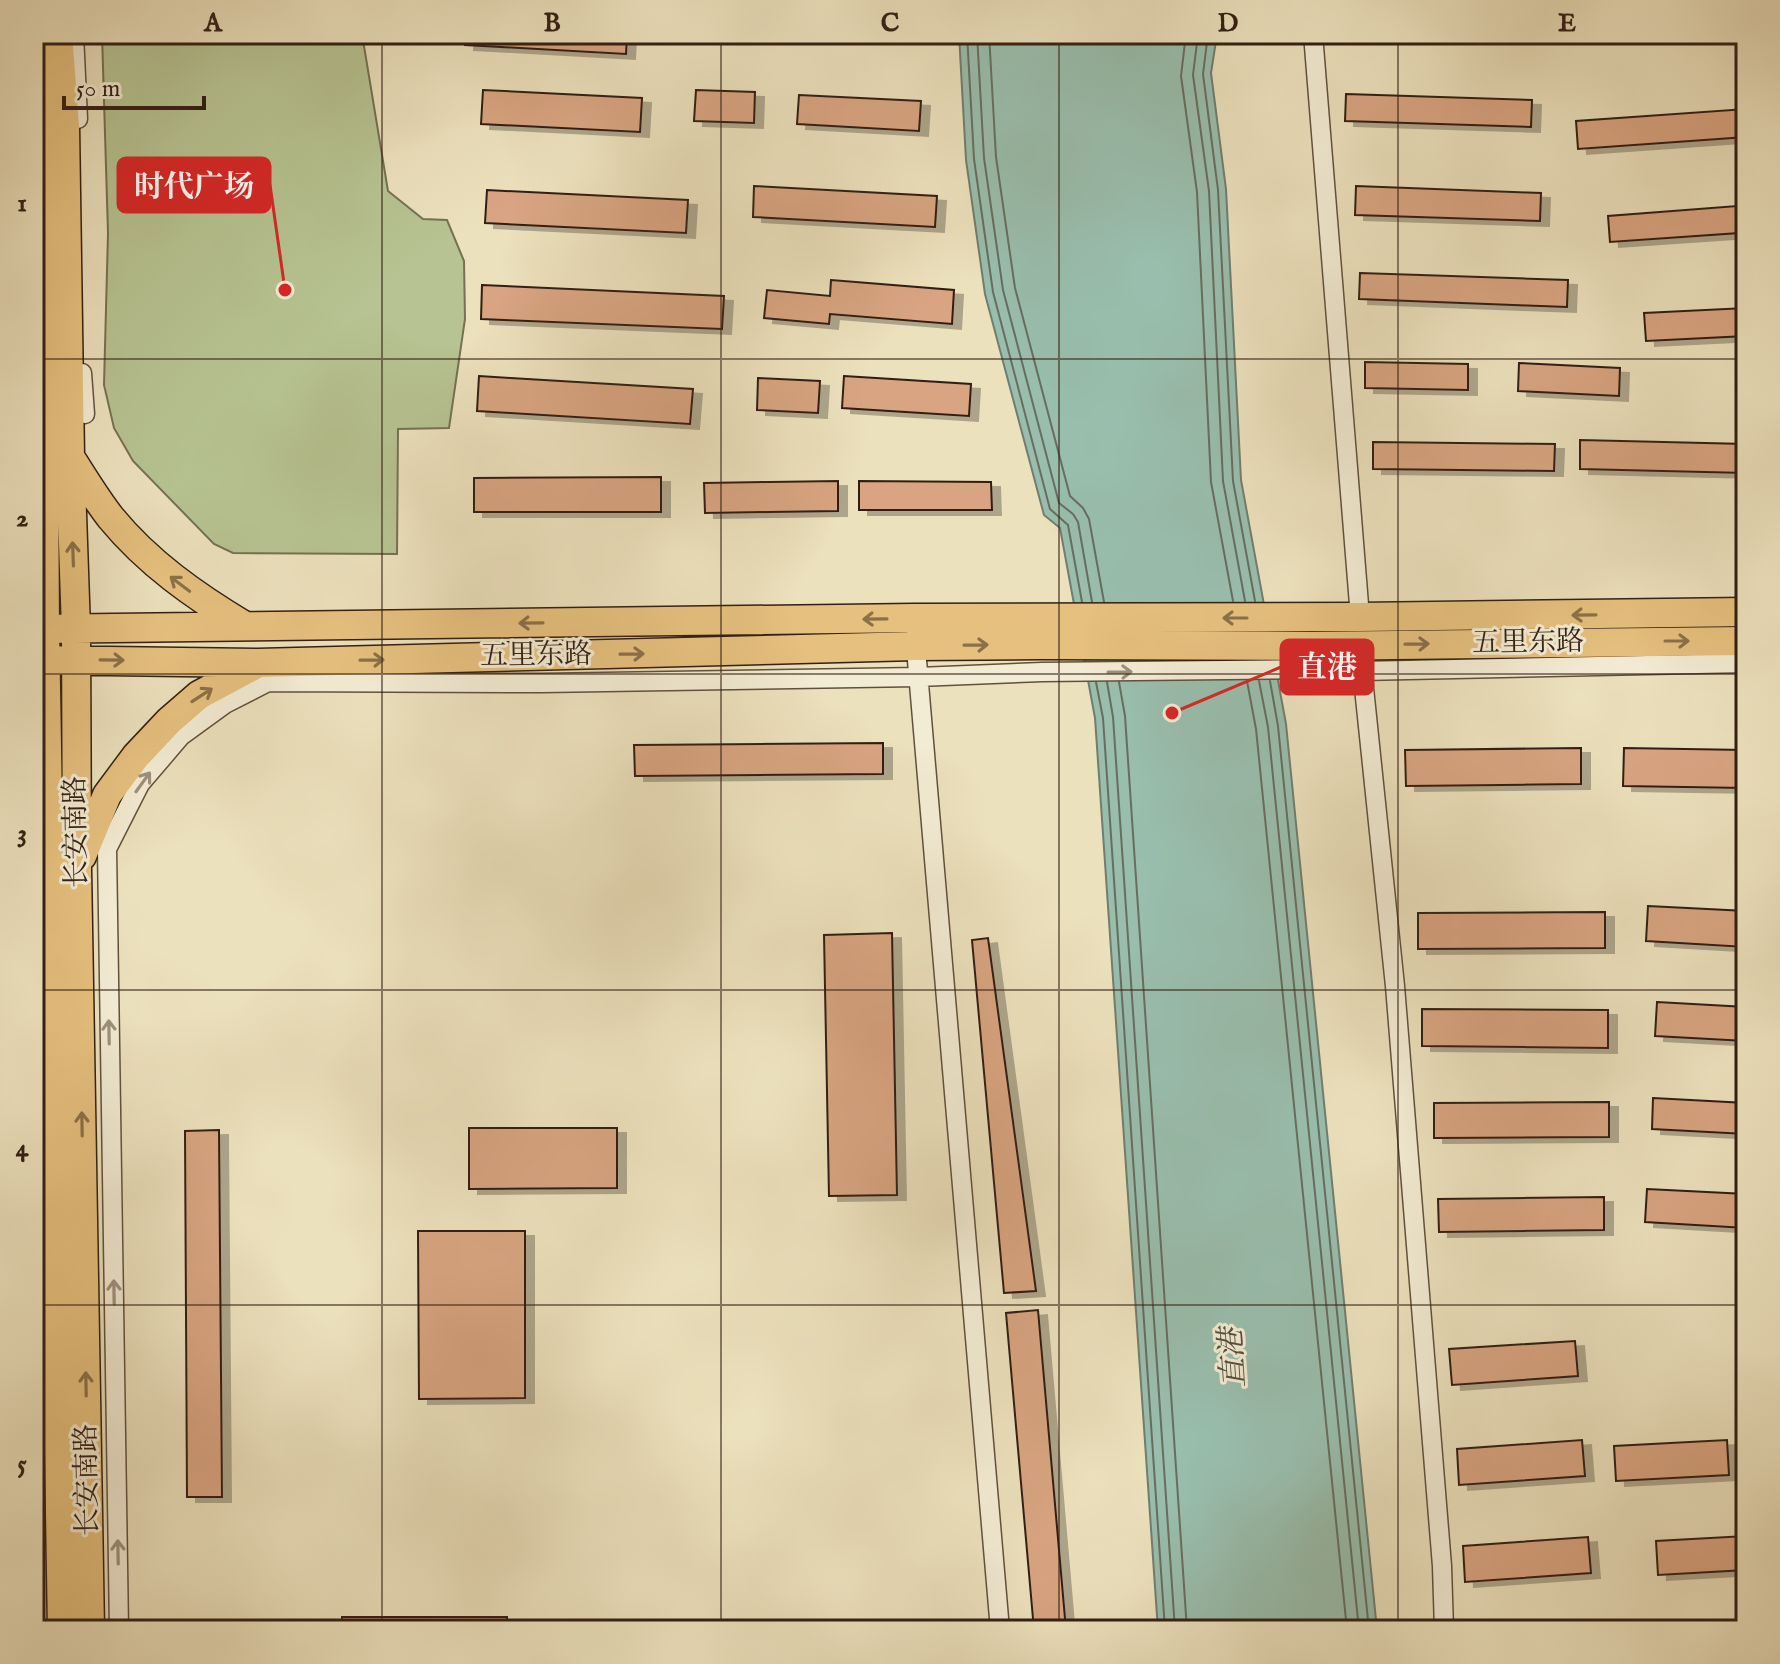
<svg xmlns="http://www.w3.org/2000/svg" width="1780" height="1664" viewBox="0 0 1780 1664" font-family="'IM FELL English','Noto Serif SC',serif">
  <defs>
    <filter id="shadow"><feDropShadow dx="9" dy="5" stdDeviation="0" flood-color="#0004"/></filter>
  </defs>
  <rect width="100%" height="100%" fill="#ece1bd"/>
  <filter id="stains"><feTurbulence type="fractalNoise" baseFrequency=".0025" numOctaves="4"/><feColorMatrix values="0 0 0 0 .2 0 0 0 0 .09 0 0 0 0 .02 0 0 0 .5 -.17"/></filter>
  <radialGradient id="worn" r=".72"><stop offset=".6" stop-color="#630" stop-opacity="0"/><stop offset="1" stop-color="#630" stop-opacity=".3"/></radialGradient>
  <path fill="#b7c392" stroke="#757152" stroke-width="2" d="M102 34H362L388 191 423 219 447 220 464 261 465 319 449 428 398 429 397 554 233 553 214 544 133 461 114 428 104 385 108 233Z"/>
  <path fill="#99bead" stroke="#707e6f" stroke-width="2" d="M959 34H1216V41L1211 73 1226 189 1241 480 1286 724 1377 1630H1158L1095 718 1060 528 1044 515 985 294 966 160Z"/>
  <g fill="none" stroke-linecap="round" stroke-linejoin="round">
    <path stroke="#666e60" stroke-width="2" d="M967 34 974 159 993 292 1050 509 1068 525 1082 602
      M977 34 984 158 1003 290 1059 503 1073 514 1078 522 1092 602
      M989 34 996 157 1015 288 1070 496 1083 508 1089 519 1104 602
      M1186 34 1181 76 1197 192 1211 482 1233 601
      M1198 34 1193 75 1209 191 1223 481 1245 601
      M1208 34 1203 74 1218 190 1233 481 1255 601
      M1247 681 1256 729 1347 1630
      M1259 681 1268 727 1359 1630
      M1270 681 1278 726 1369 1630
      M1096 682 1103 718 1165 1630
      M1107 682 1113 717 1175 1630
      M1119 682 1125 716 1187 1630"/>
  </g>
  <path fill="#d8a481" stroke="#331f13" stroke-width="2" filter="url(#shadow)" d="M466 34H627L626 54 465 45Z
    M815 34H922L921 39Z
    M483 90 642 98 640 132 481 124Z
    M696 90 755 92 754 123 694 121Z
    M1346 94 1532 100 1531 127 1345 121Z
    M799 95 921 101 919 131 797 124Z
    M1746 109V137L1578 149 1576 121Z
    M754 186 937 196 935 227 753 217Z
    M1356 186 1541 193 1540 221 1355 215Z
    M487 190 688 200 686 233 485 223Z
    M1737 206 1739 233 1610 242 1608 216Z
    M1360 273 1568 280 1567 307 1359 299Z
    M831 280 954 290 952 324 830 314 829 324 764 318 767 290 830 296Z
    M482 285 724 296 722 329 481 319Z
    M1746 308V336L1646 341 1644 313Z
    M1365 362 1468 364V390L1365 388Z
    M1519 363 1620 368 1619 396 1518 391Z
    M479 376 693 389 690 424 477 411Z
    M844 376 971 384 969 416 842 408Z
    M758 378 820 381 818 413 757 410Z
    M1580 440 1746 444V473L1580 469Z
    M1373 442 1555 444 1554 471 1373 469Z
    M661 477V512H474V478Z
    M838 481V511L705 513 704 483Z
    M859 481 991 482 992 510H859Z
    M883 743V774L635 776 634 745Z
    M1581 748V784L1406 786 1405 750Z
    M1624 748 1746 750V788L1623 786Z
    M1648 906 1746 911V947L1646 941Z
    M1605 912V948L1418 949V913Z
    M892 933 897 1195 829 1196 824 935Z
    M988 938 1036 1291 1004 1293 972 940Z
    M1657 1002 1746 1007V1041L1655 1036Z
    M1422 1009 1608 1010V1048L1422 1046Z
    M1653 1098 1746 1103V1134L1652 1129Z
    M1609 1102V1137L1434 1138V1103Z
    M469 1128H617V1188L469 1189Z
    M219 1130 222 1497H187L185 1131Z
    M1647 1189 1746 1194V1228L1645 1222Z
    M1604 1197V1230L1439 1232 1438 1199Z
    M418 1231H525V1398L419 1399Z
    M1038 1310 1066 1630H1034L1006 1313Z
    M1575 1341 1578 1376 1452 1385 1449 1349Z
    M1582 1440 1585 1476 1459 1485 1457 1449Z
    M1727 1440 1729 1475 1616 1481 1614 1446Z
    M1746 1536V1570L1658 1575 1656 1541Z
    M1588 1537 1591 1573 1465 1582 1463 1546Z
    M342 1617H507V1630H342Z"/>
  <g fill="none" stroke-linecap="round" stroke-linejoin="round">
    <g stroke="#61503e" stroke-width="21">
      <path id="street" d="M74 34 78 119
        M1313 34 1360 617
        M82 373 85 414
        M915 637 1000 1630
        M1361 659 1395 986 1442 1566 1444 1630
        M119 1630 107 849 140 784 181 736 225 704 268 682 542 683 918 677 1042 672 1317 669 1361 671 1746 663"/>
    </g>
    <g stroke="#331f13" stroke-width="31">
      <path id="primary" d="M58 34 65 126 70 456 76 629 77 868 90 1630
        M34 51 42 128 45 629 62 1630
        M70 457C83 477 96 499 111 518 148 563 195 596 245 626
        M34 629 914 618 1360 617 1746 612
        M34 660 258 663 916 646 1038 645 1311 646 1746 641
        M82 856 107 795 136 756 169 721 199 695 255 665"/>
    </g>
    <use href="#street" stroke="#f3ecd4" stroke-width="18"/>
    <use href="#primary" stroke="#e6c07e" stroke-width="28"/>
  </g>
  <defs><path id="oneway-shaft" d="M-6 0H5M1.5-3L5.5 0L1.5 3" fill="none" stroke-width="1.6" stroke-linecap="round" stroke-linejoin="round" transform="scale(2)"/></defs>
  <g stroke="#8c7048">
    <use href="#oneway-shaft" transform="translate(73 554) rotate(-92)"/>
    <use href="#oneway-shaft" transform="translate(180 584) rotate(-143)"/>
    <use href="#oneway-shaft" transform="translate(1584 615) rotate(179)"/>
    <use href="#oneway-shaft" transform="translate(1235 618) rotate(180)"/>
    <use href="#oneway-shaft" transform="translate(875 619) rotate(179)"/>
    <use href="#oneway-shaft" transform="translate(531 623) rotate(179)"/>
    <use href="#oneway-shaft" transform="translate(1677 641)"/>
    <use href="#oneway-shaft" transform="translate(1417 644) rotate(-1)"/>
    <use href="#oneway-shaft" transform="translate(976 645) rotate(-1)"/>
    <use href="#oneway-shaft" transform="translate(632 654) rotate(-1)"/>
    <use href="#oneway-shaft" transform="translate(112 660) rotate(1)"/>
    <use href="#oneway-shaft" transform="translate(372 660) rotate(-1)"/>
    <use href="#oneway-shaft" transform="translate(202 695) rotate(-33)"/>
    <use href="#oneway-shaft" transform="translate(82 1124) rotate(-91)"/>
    <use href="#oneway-shaft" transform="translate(86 1384) rotate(-91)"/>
  </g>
  <g stroke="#9d907d">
    <use href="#oneway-shaft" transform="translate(1120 672) rotate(-1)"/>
    <use href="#oneway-shaft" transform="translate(143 782) rotate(-54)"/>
    <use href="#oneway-shaft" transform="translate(109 1032) rotate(-91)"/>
    <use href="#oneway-shaft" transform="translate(114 1292) rotate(-91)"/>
    <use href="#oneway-shaft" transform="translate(118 1552) rotate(-91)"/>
  </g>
  <path fill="none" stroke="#331f13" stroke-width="2" stroke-opacity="0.55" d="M382 34V1630M721 34V1630M1059 34V1630M1398 34V1630M34 359H1746M34 674H1746M34 990H1746M34 1305H1746"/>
  <g text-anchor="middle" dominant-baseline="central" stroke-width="6" stroke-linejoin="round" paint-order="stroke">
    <g font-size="28" fill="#331f13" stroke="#f3ecd4">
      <text transform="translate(1528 643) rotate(-1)">五里东路</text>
      <text transform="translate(536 656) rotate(-1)">五里东路</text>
      <text transform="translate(77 832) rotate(-91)">长安南路</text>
      <text transform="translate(88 1480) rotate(-91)">长安南路</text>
    </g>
    <g font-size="30" font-style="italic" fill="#524f41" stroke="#f3ecd4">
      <text transform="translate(1234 1358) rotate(-94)">直港</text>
    </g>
  </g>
  <path fill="none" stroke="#d62828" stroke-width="3" d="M285 290L270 185M1172 713L1281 667"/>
  <g fill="#d62828" stroke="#f3ecd4" stroke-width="3">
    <circle cx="285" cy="290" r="8"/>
    <circle cx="1172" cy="713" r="8"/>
  </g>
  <g fill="#d62828" stroke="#d62828" stroke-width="3">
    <rect x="118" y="158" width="152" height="54" rx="8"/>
    <rect x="1281" y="640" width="92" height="54" rx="8"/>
  </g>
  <g font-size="30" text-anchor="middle" font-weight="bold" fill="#fff">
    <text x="194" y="196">时代广场</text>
    <text x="1327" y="677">直港</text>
  </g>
  <rect width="1780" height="1664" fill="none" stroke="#ece1bd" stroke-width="88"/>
  <path d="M64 96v12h140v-12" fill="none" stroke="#331f13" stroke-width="4"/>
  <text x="76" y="96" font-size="24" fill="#331f13" stroke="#f3ecd4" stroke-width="6" paint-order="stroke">50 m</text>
  <rect x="44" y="44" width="1692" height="1576" fill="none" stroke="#331f13" stroke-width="3"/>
  <g font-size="26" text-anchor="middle" font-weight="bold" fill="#331f13">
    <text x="213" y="31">A</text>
    <text x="552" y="31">B</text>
    <text x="890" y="31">C</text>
    <text x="1228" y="31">D</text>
    <text x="1567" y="31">E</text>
    <text x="22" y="211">1</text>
    <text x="22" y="526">2</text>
    <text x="22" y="841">3</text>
    <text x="22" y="1156">4</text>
    <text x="22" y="1472">5</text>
  </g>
  <rect width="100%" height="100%" filter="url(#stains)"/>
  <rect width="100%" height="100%" fill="url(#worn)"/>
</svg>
